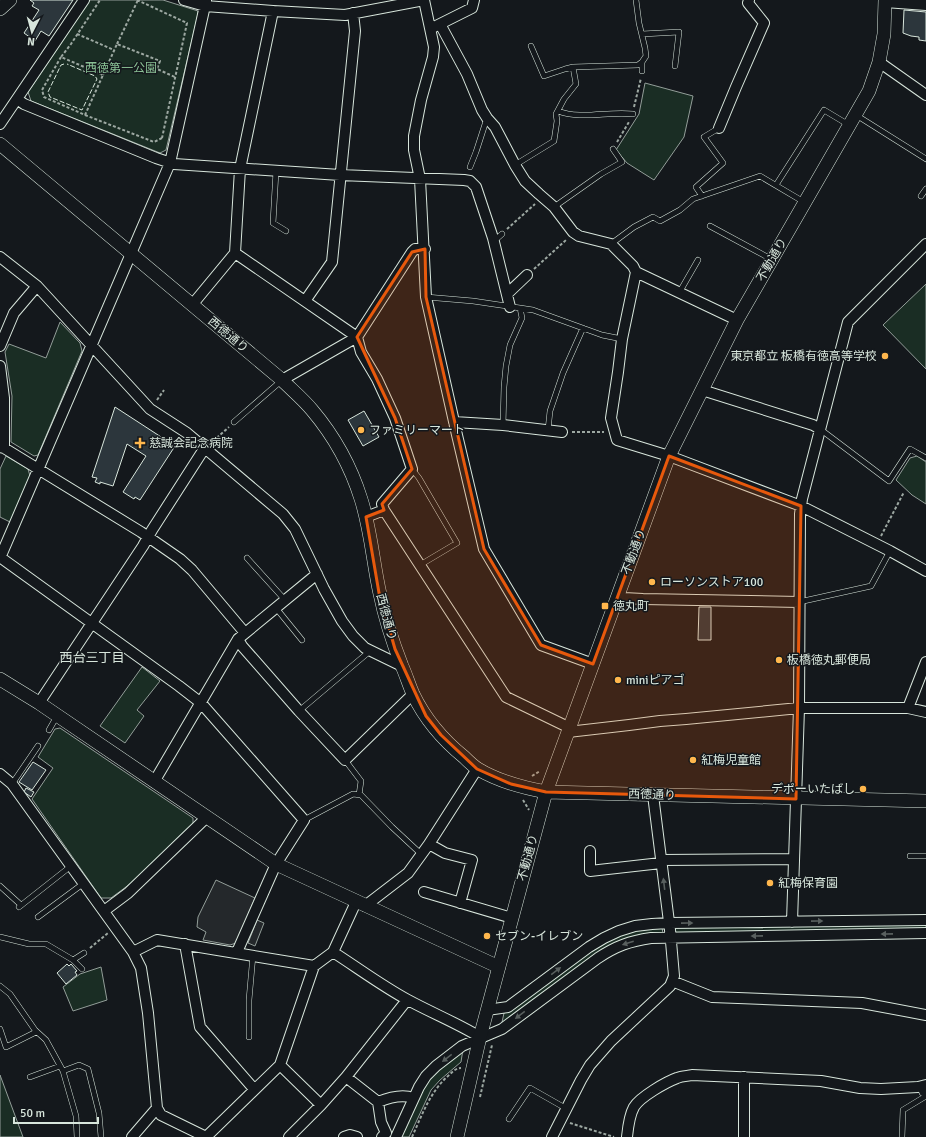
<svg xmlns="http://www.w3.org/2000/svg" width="926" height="1137" viewBox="0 0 926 1137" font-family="Signika,'Noto Sans JP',sans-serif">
  <rect width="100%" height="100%" fill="#14181c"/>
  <path fill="#1a2d24" stroke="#939e99" d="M90 0H163L198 11V14L166 150 160 153 31 101 28 92Z
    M645 83 693 96 684 137 654 180 627 163 616 150 639 114Z
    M926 284V369L883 325Z
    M60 322 80 343 82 351 38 455 34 456 11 442 12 396 5 352 9 344 46 358Z
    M6 456 28 469 30 476 10 522 0 517V469Z
    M917 456 926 462V504L912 495 896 480 910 458Z
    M142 667 160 681 137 710 144 716 125 743 100 726Z
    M60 728 193 818V823L134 881 111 898H101L32 799 53 768 38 757 55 729Z
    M926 922V930L676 935 675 926Z
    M662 927 663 934 635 937 501 1027 504 1013 604 941 636 929Z
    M101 967 107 1000 73 1011 63 987 80 974Z
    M463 1049 461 1062 440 1080 431 1090 409 1137H398L426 1080Z
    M0 1075 23 1137H0Z"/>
  <path fill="#24282b" stroke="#939e99" d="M216 880 255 898 236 943 230 945 203 940 206 932 197 927 198 917Z
    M257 920 264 923 255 946 248 943Z"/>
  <path fill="#2c363c" stroke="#d8e6dc" d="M30 0H73L49 36 41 31 35 41 24 33 39 10 32 6 34 3Z
    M904 10 926 12V41L919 40V37L911 36 903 33Z
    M115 407 175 446 140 500 135 497 134 499 123 492 146 456 127 444 113 486 100 482V484L95 482 97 478 92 477Z
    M364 411 379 437 363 446 348 420Z
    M699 607H711V640H698Z
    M33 762 46 770 32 790 19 782Z
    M26 788 34 792 31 797 24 792Z
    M67 964 69 966 71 964 77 971 75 972 77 975 66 984 57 973Z"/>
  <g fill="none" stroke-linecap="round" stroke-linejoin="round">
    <g stroke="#d8e6dc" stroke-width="6">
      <path id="service" d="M636 0 639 23 645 48 646 56 642 62V71
        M642 34 679 32 675 66
        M531 46 544 76 565 69 573 67 638 65 642 62
        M558 111C581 120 608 111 633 114
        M856 115 926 159
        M515 165 554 141 557 121 556 114 564 99 576 84 573 67
        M470 167 476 152 487 118
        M276 171 273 223 286 231
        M776 185 824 110 849 125
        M702 196 696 187 723 163 704 137 719 128
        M921 196 926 189
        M554 207 601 174 622 162 613 149
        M710 226 771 259
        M494 241 502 234
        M611 244 634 227 653 217 660 221 680 210 693 199 760 176 804 202
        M679 293 698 260
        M426 297 473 301 520 308 522 318 510 345 506 366 504 387 503 425
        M520 308 533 310 602 335 622 339
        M234 422 281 381
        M820 429 889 481 910 449 926 458
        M548 430 550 411 563 373 583 328
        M412 469 419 478 457 543 420 565
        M247 558 285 600
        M799 602 871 586 890 551
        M276 608 302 640
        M299 711 370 651
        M49 730 57 716
        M345 760 361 781 359 795
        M12 784 38 746
        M304 820 353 794 361 795 392 827 421 854
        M910 856H926
        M0 886 21 905
        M19 907 71 866
        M38 917 84 883
        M0 937 29 944H46L73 960 82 969
        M73 960 84 953
        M0 986 10 994 35 1030 46 1040 63 1071 76 1116 77 1137
        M0 1029 6 1047 36 1032
        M249 1037V1000L253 955
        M63 1071 79 1065 88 1069 99 1113 101 1137
        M30 1077 60 1066
        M920 1087 922 1093 926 1092
        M509 1119 530 1088 567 1109
        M902 1137 903 1110 926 1096"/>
    </g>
    <g stroke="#d8e6dc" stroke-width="12">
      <path id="minor" d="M184 0 205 6 273 11 345 15 424 0 434 47 433 57 421 100 414 136V150L420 179 426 297 457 435 484 549 541 645 593 664
        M885 2 926 5
        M440 24 467 74 482 110 487 118 495 127 515 165 525 181 539 194 554 207 573 232 579 236 611 244 633 266 636 272 737 320
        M434 27 472 8 474 0
        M879 62 926 95
        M17 99 24 104 156 158 174 164 340 175 464 180 470 181 476 187 493 238 510 307
        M0 124 84 0
        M719 128 736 87 764 23 748 3 749 0
        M235 253 357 337 361 352 377 379 395 418 412 469 382 504 384 510
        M0 257 37 286 150 409 187 433 283 514 295 529 324 589 342 621 353 636 365 648 402 666
        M636 272 622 339 618 372 611 418 617 440 669 456 801 506 890 551 926 571
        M507 294 527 275
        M305 301 332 262 355 31 353 13
        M192 305 235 253 240 169 273 11
        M0 346 14 313 37 286
        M0 366 4 398V448
        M282 380 357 337 412 252 415 249H425
        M702 390 813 425 820 429
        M454 422 503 425 562 432
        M0 447 4 448 141 532 180 559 192 570 245 633
        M366 517 384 510 506 697 570 728
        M0 557 179 686 201 703 304 820 276 864 237 952
        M0 558 170 163 206 1
        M618 596 624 598 643 599 799 602
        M238 639 242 646 299 711 345 760 413 694
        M39 703 143 546 152 530 204 449
        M908 708 926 662
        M568 732 629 725 660 721 686 719 799 708H908L926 712
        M0 774 12 784 133 952 141 968 148 1013 157 1108 161 1115 206 1137
        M154 782 238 639 317 574
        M429 844 445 853 472 860 460 903
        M590 851V871L661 863
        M661 860 794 859
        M424 892 512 918
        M365 906 408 873 429 844 477 769
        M104 911 128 893 207 817
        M792 922 799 708 800 514 802 499 848 322 926 244
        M185 944 200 1027 254 1089
        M133 952 157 940 314 966 333 952 356 902
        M333 952C358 968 382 986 408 1000 432 1013 457 1023 480 1037
        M672 981 712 997 862 1003 926 1015
        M487 1010 508 1007 589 947 604 938 619 931 635 926 652 924 669 923 926 920
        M280 1065 321 1105
        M346 1077 378 1102
        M132 1137 157 1108
        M206 1137 280 1065 314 966
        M289 1137 321 1105 346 1077 407 1000
        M344 1137 350 1135 357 1137
        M382 1137 386 1133 381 1122 378 1102C388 1098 402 1094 413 1098
        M396 1137 419 1087 426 1076 436 1066 462 1046 502 1029 598 958C616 946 630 941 651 938L926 933
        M552 1137 581 1080 590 1065 611 1041 670 986 674 976 670 930 653 795
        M627 1137C628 1127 629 1116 634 1107 640 1097 666 1082 677 1078 682 1076 688 1076 692 1075L821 1081 860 1088 881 1089 918 1087 926 1085
        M744 1137V1077"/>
    </g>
    <g stroke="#d8e6dc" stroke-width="14">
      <path id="tertiary" d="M0 9 10 0
        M0 144 282 380C292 390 303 399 312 410 334 436 351 467 361 499 371 530 373 563 380 594 385 619 393 643 402 666 406 675 409 685 413 694 425 719 443 740 464 757 468 761 473 766 478 769 498 781 524 788 546 792L926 801
        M0 679 39 703 276 864 499 967
        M457 1137 480 1037 546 792 669 456 737 320 869 91 879 62 884 34 885 0"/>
    </g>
    <path stroke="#9da8a2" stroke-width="2" stroke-dasharray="3 2" stroke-linecap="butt" d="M137 0 187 23 162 138
      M77 34 114 50
      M117 44 138 0
      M61 57 42 90 44 97 85 115 103 75 61 57 71 44 100 0
      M103 75 117 44 160 61 157 69 175 77
      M634 107 641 78
      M85 115 154 142 162 138
      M617 142 629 122
      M507 229 535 204
      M534 269 566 240
      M157 400 164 390
      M572 432H604
      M213 441 229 427
      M881 536 904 492
      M532 776 540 771
      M523 800 529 810
      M90 948 108 933
      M480 1097 492 1045
      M570 1123 614 1137
      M412 1137C422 1115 430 1092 448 1076 452 1072 456 1068 461 1068"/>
    <use href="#service" stroke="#14181c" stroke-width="5"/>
    <use href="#minor" stroke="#14181c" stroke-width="10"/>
    <use href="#tertiary" stroke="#14181c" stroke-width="13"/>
    <path stroke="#d8e6dc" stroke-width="1" stroke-dasharray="5 2" stroke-linecap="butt" d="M64 64 61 65 48 92 50 97 82 110 97 79 95 76 67 64"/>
  </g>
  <defs><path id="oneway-solid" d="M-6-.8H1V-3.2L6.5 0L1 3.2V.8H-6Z"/></defs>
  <g fill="#59605f">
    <use href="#oneway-solid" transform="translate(664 884) rotate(-97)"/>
    <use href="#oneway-solid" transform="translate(817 921) rotate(-1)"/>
    <use href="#oneway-solid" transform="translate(687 923) rotate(-1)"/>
    <use href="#oneway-solid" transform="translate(887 934) rotate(179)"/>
    <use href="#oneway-solid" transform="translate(757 936) rotate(179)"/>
    <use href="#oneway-solid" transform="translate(628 943) rotate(163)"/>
    <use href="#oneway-solid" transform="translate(556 971) rotate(-37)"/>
    <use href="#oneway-solid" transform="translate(520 1015) rotate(143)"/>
    <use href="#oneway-solid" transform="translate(447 1058) rotate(142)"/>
  </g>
  <path fill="#e8590c" fill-opacity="0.2" stroke="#e8590c" stroke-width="3" stroke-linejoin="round" d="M425 249 426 297 484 549 541 645 593 664 669 456 801 506 796 799 546 792 511 784 477 769 441 735 426 716 395 649 379 593 366 517 384 510 382 504 412 469 395 418 357 337 412 252Z"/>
  <g fill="#ffb74d" stroke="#14181c" stroke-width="1.5">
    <circle cx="885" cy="356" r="4"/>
    <circle cx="361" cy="430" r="4"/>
    <path d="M138 437h4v4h4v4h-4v4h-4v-4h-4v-4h4z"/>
    <circle cx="652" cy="582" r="4"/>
    <rect x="601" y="602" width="8" height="8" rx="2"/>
    <circle cx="779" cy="660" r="4"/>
    <circle cx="618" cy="680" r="4"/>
    <circle cx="693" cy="760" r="4"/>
    <circle cx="863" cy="789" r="4"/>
    <circle cx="770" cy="883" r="4"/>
    <circle cx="487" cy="936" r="4"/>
  </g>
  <g text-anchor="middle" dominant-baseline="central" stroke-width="3" stroke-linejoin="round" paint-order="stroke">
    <g font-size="12" fill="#8ac095" stroke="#14181c">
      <text x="121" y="68">西徳第一公園</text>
    </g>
    <g font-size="12" fill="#d8e6dc" stroke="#14181c">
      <text transform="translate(772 260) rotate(-60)">不動通り</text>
      <text transform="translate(228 335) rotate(40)">西徳通り</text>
      <text transform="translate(634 552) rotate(-70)">不動通り</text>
      <text transform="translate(386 617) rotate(75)">西徳通り</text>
      <text transform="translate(652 795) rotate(2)">西徳通り</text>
      <text transform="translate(528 858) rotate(-75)">不動通り</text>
    </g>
    <g font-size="12" fill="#d8e6dc" stroke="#14181c" text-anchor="start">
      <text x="877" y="356" text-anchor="end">東京都立 板橋有徳高等学校</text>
      <text x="369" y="430">ファミリーマート</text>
      <text x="149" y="443">慈誠会記念病院</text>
      <text x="660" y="582">ローソンストア100</text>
      <text x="613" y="606">徳丸町</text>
      <text x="787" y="660">板橋徳丸郵便局</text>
      <text x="626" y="680">miniピアゴ</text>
      <text x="701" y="760">紅梅児童館</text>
      <text x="855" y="789" text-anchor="end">デポーいたばし</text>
      <text x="778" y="883">紅梅保育園</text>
      <text x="495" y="936">セブン-イレブン</text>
    </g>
    <g font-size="13" fill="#d8e6dc" stroke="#14181c">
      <text x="92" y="658">西台三丁目</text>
    </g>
  </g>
  <g transform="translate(32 32) rotate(186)" stroke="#14181c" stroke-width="3" paint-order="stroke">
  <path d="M0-3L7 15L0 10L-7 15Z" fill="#d8e6dc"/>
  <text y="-6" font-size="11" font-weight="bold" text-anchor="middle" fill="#d8e6dc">N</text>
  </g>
  <path d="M14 1117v6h84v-6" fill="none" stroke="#d8e6dc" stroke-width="2"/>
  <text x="20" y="1117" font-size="12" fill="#d8e6dc" stroke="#14181c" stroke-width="3" paint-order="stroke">50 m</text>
</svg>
